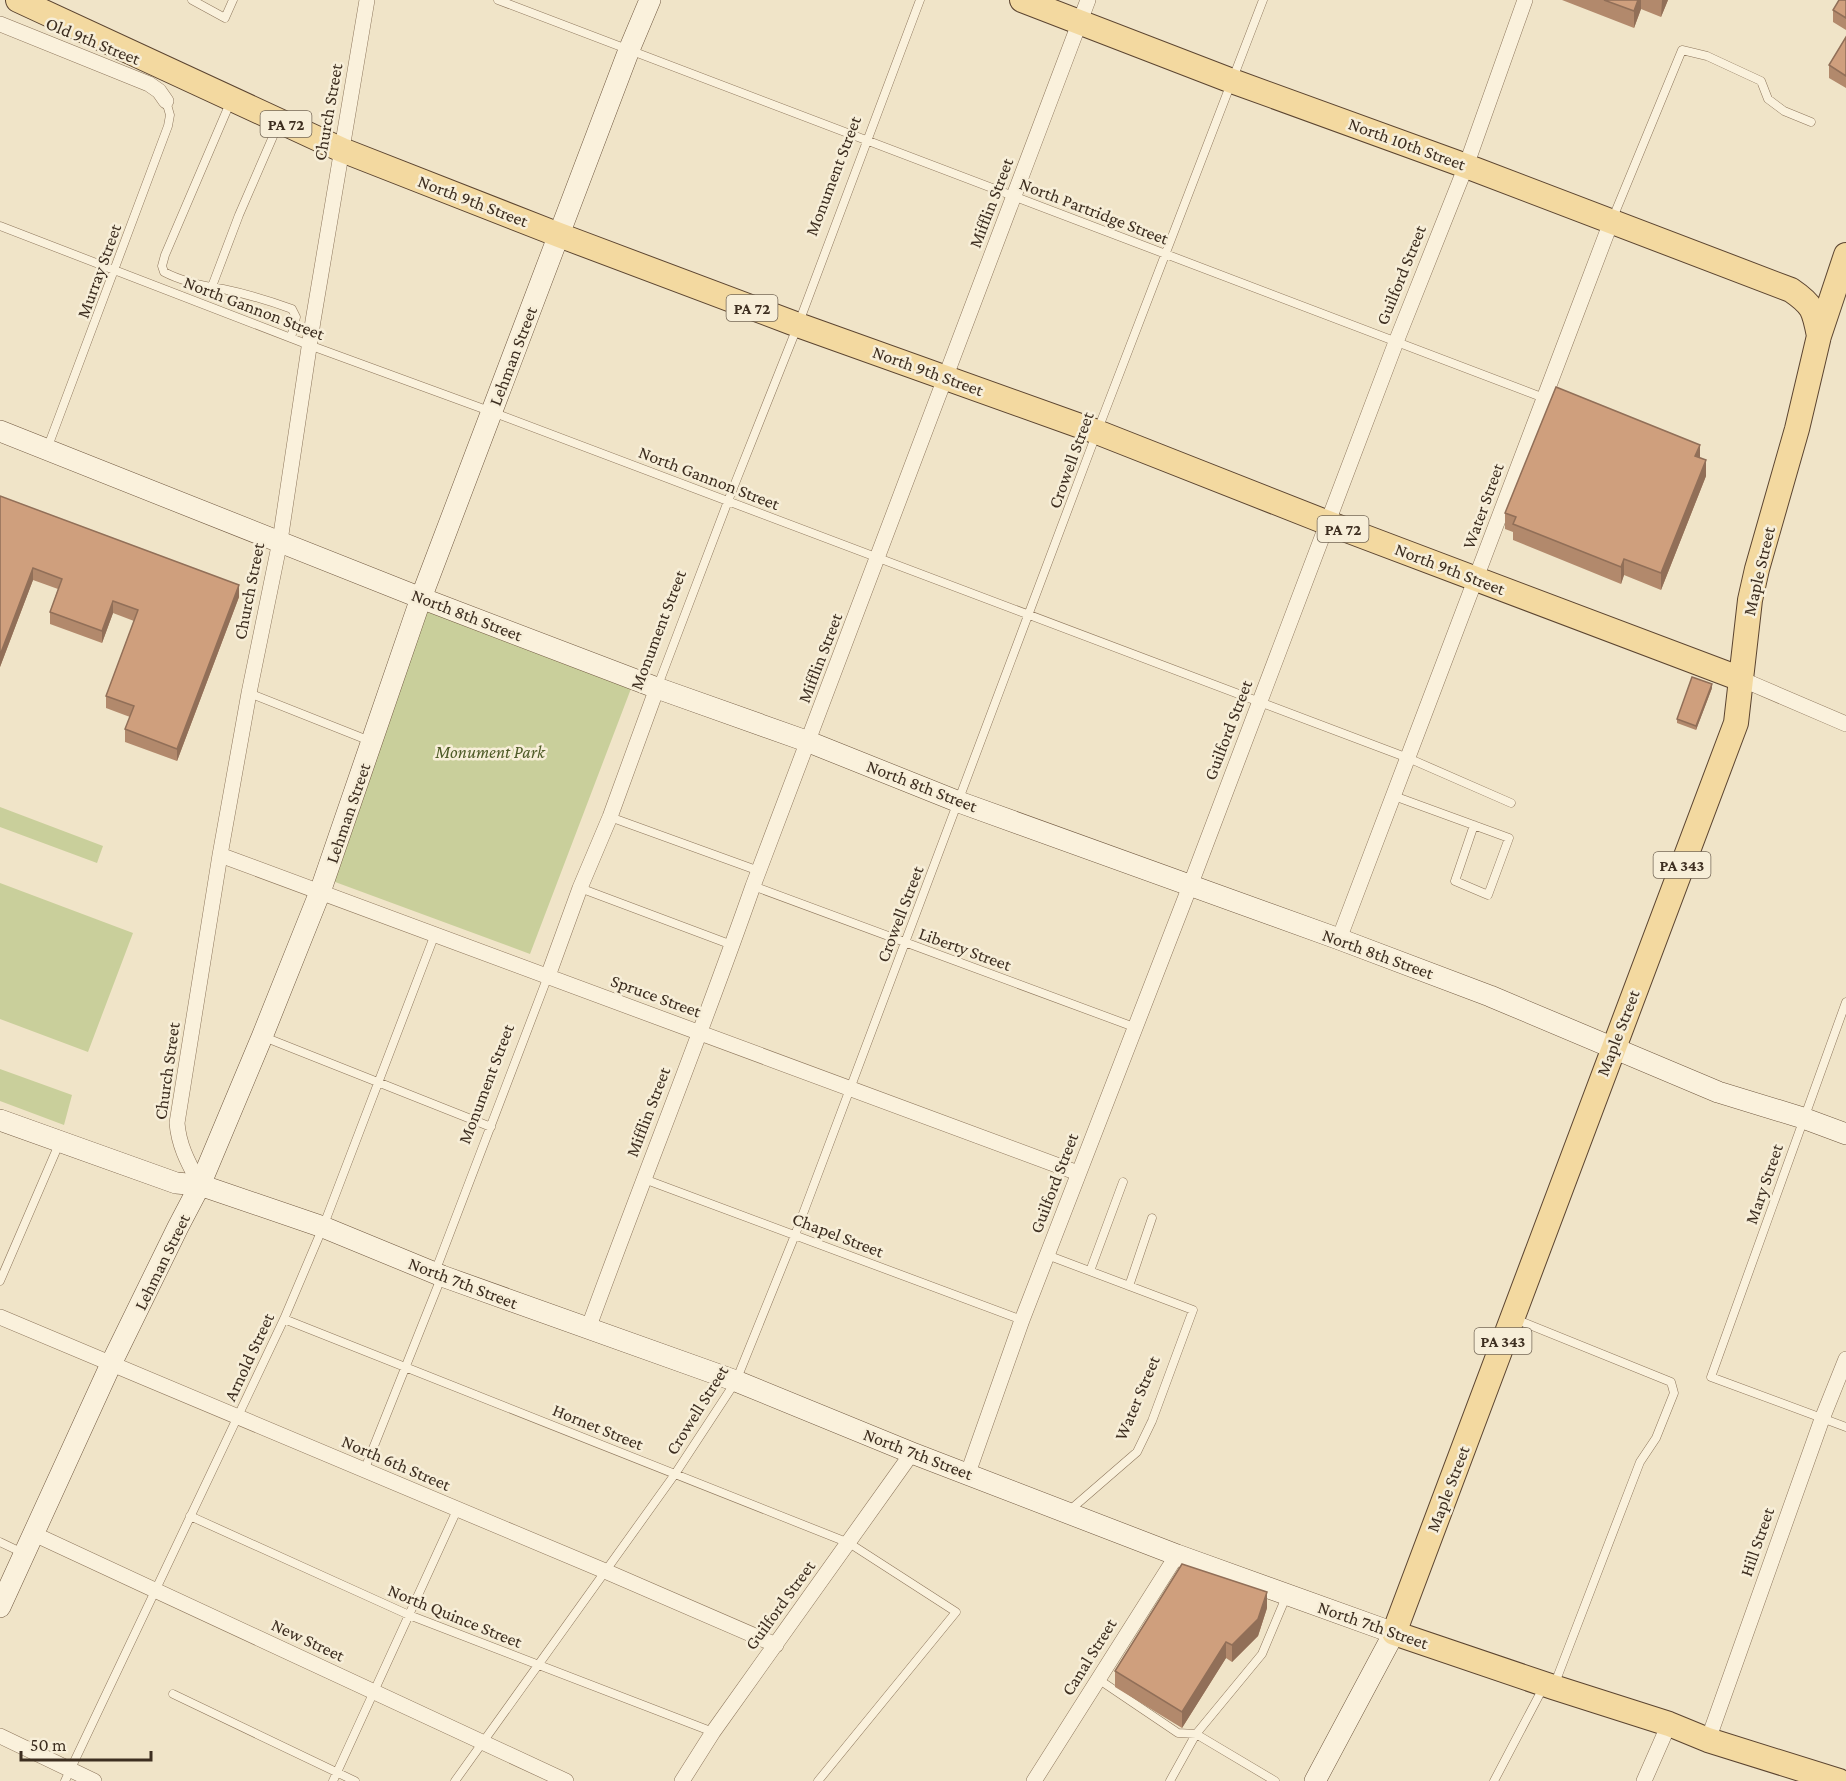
<svg xmlns="http://www.w3.org/2000/svg" width="1846" height="1781" viewBox="0 0 1846 1781" font-family="'Crimson Pro',serif">
  <rect width="100%" height="100%" fill="#f0e4c8"/>
  <path fill="#c9cf9b" d="M426 608 632 686 530 954 327 879Z
    M0 807 103 846 97 863 0 827Z
    M0 883 133 933 88 1052 0 1019Z
    M0 1069 72 1095 64 1125 0 1101Z"/>
  <g fill="none" stroke-linecap="round" stroke-linejoin="round">
    <g stroke="#8d765c" stroke-width="9">
      <path id="lane" d="M192 0 225 18 233 0
        M498 0 1544 398
        M230 103 165 255 162 266 164 272C183 282 203 286 223 289 247 294 270 301 292 309L296 317 291 338
        M1612 220 1682 50 1707 56 1761 81 1768 99 1784 111 1811 122
        M0 226 309 345 492 412 1408 758 1511 803
        M211 289 239 215 278 125
        M47 449 168 126 170 115 166 101
        M657 688 728 501 798 325 920 0
        M249 693 370 741
        M1394 796 1509 838 1488 895 1455 881 1474 825
        M610 817 759 871
        M753 886 1134 1027
        M580 888 732 945
        M1846 1002 1711 1377 1846 1427
        M264 1037 491 1127
        M644 1179 1022 1320
        M1047 1255 1193 1310 1152 1421 1137 1452 1070 1510
        M1090 1271 1123 1182
        M435 1272 548 976
        M0 1281 59 1144
        M1129 1286 1152 1218
        M284 1319 849 1543 956 1612 818 1781
        M1515 1319 1671 1382 1674 1393 1656 1438 1640 1462 1555 1683
        M364 1471 441 1278
        M190 1516 409 1615 713 1732
        M0 1542 23 1553
        M1098 1679 1178 1733 1196 1734 1275 1781
        M173 1694 355 1781
        M65 1781 284 1319 323 1227 435 934
        M333 1781 457 1510
        M455 1781 675 1474 736 1381 795 1235 1097 432 1263 0
        M1170 1781 1196 1734 1262 1654 1286 1597
        M1494 1781 1544 1686"/>
    </g>
    <g stroke="#8d765c" stroke-width="16">
      <path id="street" d="M0 24 149 84 159 91 166 101
        M1741 679 1846 724
        M220 855 1078 1173
        M1339 939 1611 222
        M548 976 580 888 610 817 657 688
        M200 1185C189 1164 179 1147 177 1123L220 855 249 693 280 541 313 321 367 0
        M0 1317 605 1571 776 1645
        M588 1329C642 1181 701 1035 753 886L1088 0
        M968 1473 1022 1320 1190 886 1396 342 1466 166 1525 0
        M34 1534 566 1781
        M0 1736 94 1781
        M1708 1740 1822 1419 1846 1359
        M682 1781 713 1732 912 1453
        M1034 1781 1177 1555
        M1644 1781 1669 1724"/>
    </g>
    <g stroke="#6f573f" stroke-width="22">
      <path id="secondary" d="M0 431 421 598 657 688 809 742 959 802 1339 939 1490 996 1718 1092 1803 1118 1846 1134
        M0 1120 176 1183 200 1185 323 1227 442 1276 736 1381 912 1453 1177 1555 1394 1633 1315 1781
        M0 1607 111 1364 178 1227 200 1185 262 1037 320 892 421 598 629 50 650 0"/>
    </g>
    <g stroke="#5b4430" stroke-width="26">
      <path id="primary" d="M18 0 342 150 559 235 798 325 1097 432 1328 523 1741 679
        M1022 0 1232 81 1466 166 1791 290C1813 305 1814 310 1819 336
        M1839 1781 1708 1740 1669 1724 1553 1687 1394 1633 1736 723 1750 600 1757 569 1797 429 1819 336 1846 255"/>
    </g>
    <use href="#lane" stroke="#faf1dc" stroke-width="8"/>
    <use href="#street" stroke="#faf1dc" stroke-width="15"/>
    <use href="#secondary" stroke="#faf1dc" stroke-width="21"/>
    <use href="#primary" stroke="#f3d9a0" stroke-width="24"/>
  </g>
  <path fill="#b2896c" d="M1562 0H1668L1661 17 1641 9 1634 28Z
    M1846 0V30L1833 22V10Z
    M1846 37V88L1829 78V65Z
    M1706 476 1661 590 1624 575 1621 584 1513 540V532L1505 529V513Z
    M0 496 239 597 177 761 125 742V729L130 717 106 708V696L134 621 113 613 102 643 50 624V612L58 589 33 580 0 667Z
    M1712 688 1696 730 1677 723V719Z
    M1267 1608 1258 1636 1232 1662 1226 1658 1182 1728 1115 1687V1671Z"/>
  <path fill="#916f58" d="M1638 0H1641V9L1634 28V11Z
    M1662 0H1668L1661 17Z
    M1700 445V461L1695 456Z
    M1706 460V476L1661 590V573Z
    M1624 559V575L1621 584V567Z
    M33 568V580L0 667V655Z
    M239 585V597L177 761V749Z
    M113 601V613L102 643V631Z
    M1712 684V688L1696 730V726Z
    M1267 1592V1608L1258 1636 1232 1662V1645Z
    M1226 1642V1658L1182 1728V1712Z"/>
  <path fill="#cf9f7d" stroke="#916f58" stroke-width="1.5" d="M1604 0H1638L1634 11Z
    M1839 0H1846V18L1833 10Z
    M1846 37V76L1829 65Z
    M1556 387 1700 445 1695 456 1706 460 1661 573 1624 559 1621 567 1513 524 1516 517 1505 513Z
    M0 496 239 585 177 749 125 729 134 706 106 696 138 610 113 601 102 631 50 612 62 579 33 568 0 655Z
    M1692 677 1712 684 1696 726 1677 719Z
    M1182 1564 1267 1592 1258 1619 1232 1645 1226 1642 1182 1712 1115 1671Z"/>
  <g text-anchor="middle" dominant-baseline="central" stroke-width="5" stroke-linejoin="round" paint-order="stroke">
    <g fill="#f7eed8" stroke="#756857" stroke-width="1.5">
      <rect x="260.5" y="111" width="51" height="26" rx="4.5"/>
      <rect x="726.5" y="295" width="51" height="26" rx="4.5"/>
      <rect x="1317.5" y="516" width="51" height="26" rx="4.5"/>
      <rect x="1653.5" y="852" width="57" height="26" rx="4.5"/>
      <rect x="1474.5" y="1328" width="57" height="26" rx="4.5"/>
    </g>
    <g font-size="16" font-weight="bold" fill="#3d2e20">
      <text x="286" y="124">PA 72</text>
      <text x="752" y="308">PA 72</text>
      <text x="1343" y="529">PA 72</text>
      <text x="1682" y="865">PA 343</text>
      <text x="1503" y="1341">PA 343</text>
    </g>
    <g font-size="18" fill="#3d2e20" stroke="#f7eed8">
      <text transform="translate(93 41) rotate(22)">Old 9th Street</text>
      <text transform="translate(328 112) rotate(-80)">Church Street</text>
      <text transform="translate(1407 144) rotate(20)">North 10th Street</text>
      <text transform="translate(833 176) rotate(-69)">Monument Street</text>
      <text transform="translate(473 201) rotate(21)">North 9th Street</text>
      <text transform="translate(991 203) rotate(-69)">Mifflin Street</text>
      <text transform="translate(1094 211) rotate(21)">North Partridge Street</text>
      <text transform="translate(99 271) rotate(-70)">Murray Street</text>
      <text transform="translate(1401 275) rotate(-68)">Guilford Street</text>
      <text transform="translate(254 308) rotate(21)">North Gannon Street</text>
      <text transform="translate(513 356) rotate(-69)">Lehman Street</text>
      <text transform="translate(928 371) rotate(20)">North 9th Street</text>
      <text transform="translate(1071 460) rotate(-70)">Crowell Street</text>
      <text transform="translate(709 478) rotate(21)">North Gannon Street</text>
      <text transform="translate(1483 506) rotate(-70)">Water Street</text>
      <text transform="translate(1450 569) rotate(21)">North 9th Street</text>
      <text transform="translate(1759 571) rotate(-77)">Maple Street</text>
      <text transform="translate(249 591) rotate(-79)">Church Street</text>
      <text transform="translate(467 615) rotate(21)">North 8th Street</text>
      <text transform="translate(658 630) rotate(-69)">Monument Street</text>
      <text transform="translate(820 658) rotate(-69)">Mifflin Street</text>
      <text transform="translate(1228 730) rotate(-69)">Guilford Street</text>
      <text transform="translate(922 786) rotate(21)">North 8th Street</text>
      <text transform="translate(348 813) rotate(-71)">Lehman Street</text>
      <text transform="translate(900 914) rotate(-69)">Crowell Street</text>
      <text transform="translate(965 949) rotate(20)">Liberty Street</text>
      <text transform="translate(1378 954) rotate(20)">North 8th Street</text>
      <text transform="translate(656 996) rotate(20)">Spruce Street</text>
      <text transform="translate(1618 1033) rotate(-69)">Maple Street</text>
      <text transform="translate(167 1071) rotate(-82)">Church Street</text>
      <text transform="translate(486 1084) rotate(-69)">Monument Street</text>
      <text transform="translate(648 1112) rotate(-69)">Mifflin Street</text>
      <text transform="translate(1054 1183) rotate(-69)">Guilford Street</text>
      <text transform="translate(1764 1184) rotate(-71)">Mary Street</text>
      <text transform="translate(838 1235) rotate(21)">Chapel Street</text>
      <text transform="translate(162 1262) rotate(-64)">Lehman Street</text>
      <text transform="translate(463 1283) rotate(21)">North 7th Street</text>
      <text transform="translate(249 1357) rotate(-65)">Arnold Street</text>
      <text transform="translate(1137 1398) rotate(-67)">Water Street</text>
      <text transform="translate(697 1410) rotate(-58)">Crowell Street</text>
      <text transform="translate(598 1427) rotate(22)">Hornet Street</text>
      <text transform="translate(918 1454) rotate(21)">North 7th Street</text>
      <text transform="translate(396 1463) rotate(23)">North 6th Street</text>
      <text transform="translate(1448 1489) rotate(-69)">Maple Street</text>
      <text transform="translate(1757 1542) rotate(-71)">Hill Street</text>
      <text transform="translate(780 1605) rotate(-54)">Guilford Street</text>
      <text transform="translate(455 1616) rotate(22)">North Quince Street</text>
      <text transform="translate(1373 1625) rotate(19)">North 7th Street</text>
      <text transform="translate(308 1640) rotate(25)">New Street</text>
      <text transform="translate(1089 1657) rotate(-58)">Canal Street</text>
    </g>
    <g font-size="18" font-style="italic" fill="#4d5a26" stroke="#f7eed8">
      <text x="490" y="752">Monument Park</text>
    </g>
  </g>
  <path d="M21 1751v9h130v-9" fill="none" stroke="#3d2e20" stroke-width="3"/>
  <text x="30" y="1751" font-size="18" fill="#3d2e20" stroke="#f7eed8" stroke-width="4.5" paint-order="stroke">50 m</text>
</svg>
